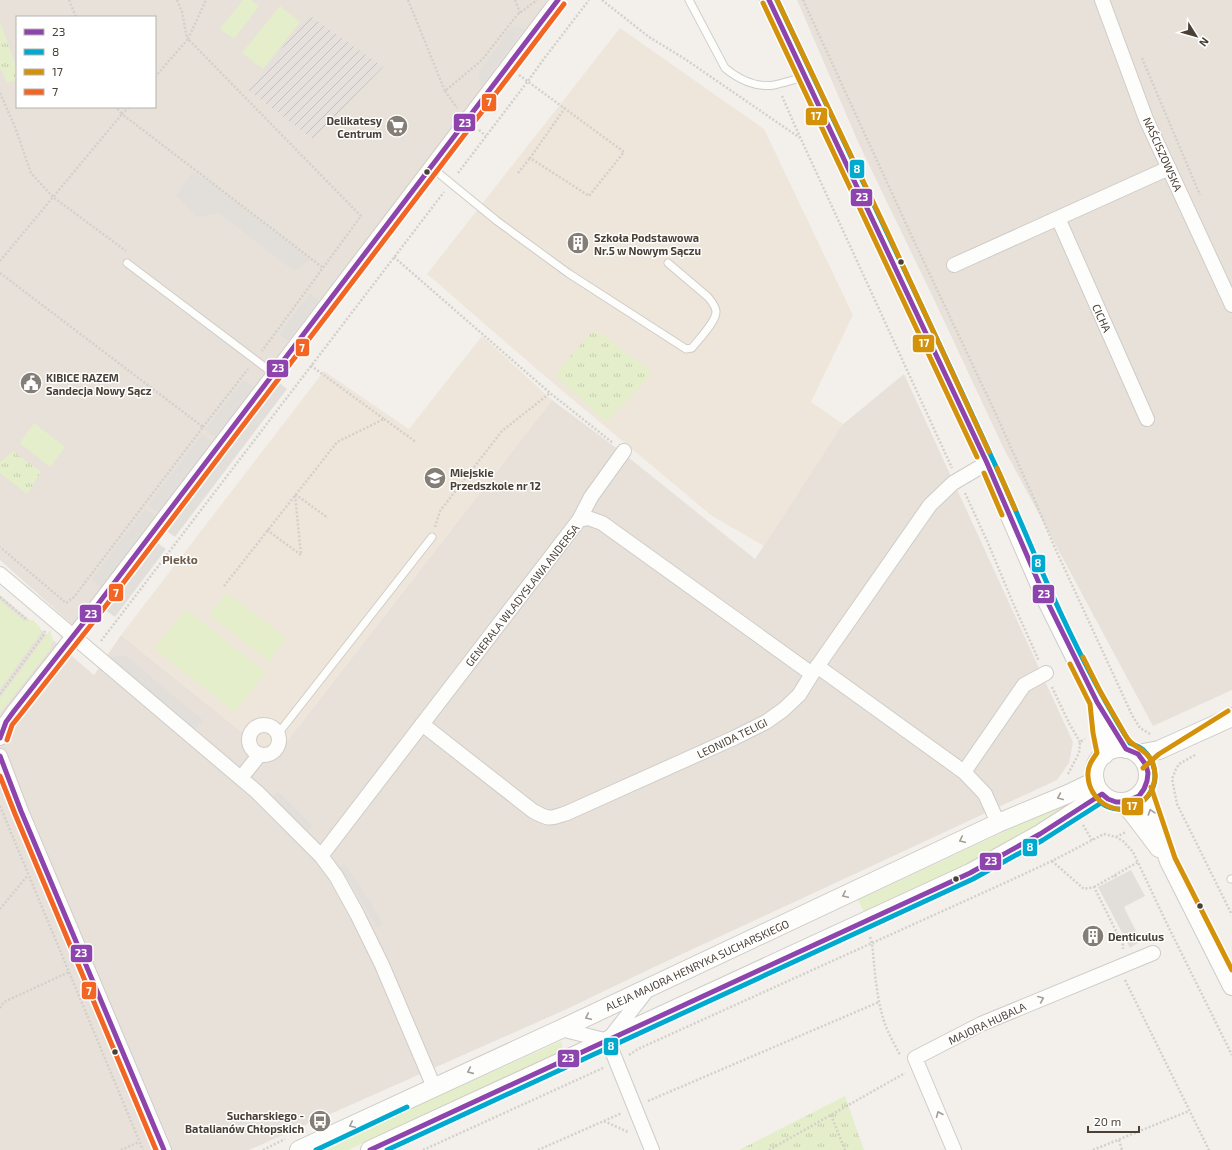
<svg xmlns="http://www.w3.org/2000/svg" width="1232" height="1150" viewBox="0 0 1232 1150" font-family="'Exo 2',sans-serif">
  <defs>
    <pattern id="industrial-furrows" width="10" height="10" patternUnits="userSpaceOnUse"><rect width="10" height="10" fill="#e5e0db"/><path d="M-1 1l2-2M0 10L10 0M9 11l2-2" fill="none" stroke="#c6c1bd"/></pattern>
    <pattern id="park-tufts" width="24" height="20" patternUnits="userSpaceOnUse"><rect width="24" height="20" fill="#e5eeca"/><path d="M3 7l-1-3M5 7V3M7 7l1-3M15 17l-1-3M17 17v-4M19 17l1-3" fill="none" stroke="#c6cdae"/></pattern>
  </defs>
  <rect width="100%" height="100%" fill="#f3f0ec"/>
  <path fill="#e7e1d9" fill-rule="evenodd" d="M0 0H547L509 69 76 628 0 560ZM17 17H155V107H17Z
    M797 0H1232V690L1153 726 1003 447 939 310 859 144Z
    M904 374 1073 742 1069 763 1057 780 652 968 567 1009 249 1150H0V595L94 675 121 635 274 758 552 400 623 453 755 559 842 425Z"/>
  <path fill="url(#industrial-furrows)" d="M309 15 383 67 313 139 248 90Z"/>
  <path fill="#eee6db" d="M620 28 764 129 853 315 811 402 843 424 764 546 712 516 547 378 427 274Z
    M482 336 552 400 274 758 121 635 324 371 409 429Z"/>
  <path fill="#e5eeca" d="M243 0H251L259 6 234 39 220 29Z
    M280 6 300 22 263 69 242 53Z
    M34 423 65 447 50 467 20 443Z
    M227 593 286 638 269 661 209 615Z
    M0 600 24 621 33 620 40 627 41 633 0 689Z
    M186 609 266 672 235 712 154 649Z
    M50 630 53 641 49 651 0 713V698Z
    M1065 803 1068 809 981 858 864 912 858 900Z
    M561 1041 563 1051 348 1150H319Z"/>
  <path fill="url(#park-tufts)" d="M0 22 17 69V80L7 83 0 68Z
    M599 332 653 373 606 422 555 375 589 334Z
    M13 451 41 472 27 494 0 473V462Z
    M845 1096 864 1150H739Z"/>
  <path fill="#e2dfdb" d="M512 26 525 28 481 87 478 73Z
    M193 172 212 184 307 257 310 260 294 271 219 213 197 217 176 195Z
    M310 293 319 301 288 341 279 334Z
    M244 379 254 387 215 437 205 430Z
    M277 381 287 389 175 537 165 530Z
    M202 434 212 442 158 513 148 505Z
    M145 509 155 516 101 588 91 580Z
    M156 542 166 549 115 617 105 610Z
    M126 656 203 720 195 729 109 657Z
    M278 791 313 826 307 832 272 798Z
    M344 864 359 884 383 924 377 928 354 888 339 867Z
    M1131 870 1145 896 1124 907 1141 941 1130 948 1098 887Z"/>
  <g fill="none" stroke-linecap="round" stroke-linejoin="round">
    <g stroke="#cfccc8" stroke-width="9">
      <path id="service" d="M689 0 725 68C738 79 756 88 774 85 784 83 795 79 805 77
        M431 167 497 221 568 273 686 349 692 348C698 340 717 321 716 311 715 305 711 301 708 297L668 263
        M127 263 274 374
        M277 735 432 537
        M1231 879H1232"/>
    </g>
    <g stroke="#cfccc8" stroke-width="16">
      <path id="minor" d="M1102 0 1146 119 1232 305
        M1058 218 1147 419
        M954 265 1169 168
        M579 520 591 497 624 451
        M0 574 257 792 321 856 336 876 357 914 382 965 434 1087
        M817 666 964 772 985 794 998 823
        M422 724 533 811C550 820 549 819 567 813L734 738 766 722 783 710 799 695 812 674 930 505 953 483 987 463
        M249 740a15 15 0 1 1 30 0a15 15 0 1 1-30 0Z
        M0 738 6 722 14 711 92 612 274 374 558 0
        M0 756 21 811 164 1150
        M964 772 1024 685 1046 673
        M241 778 260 754
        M321 856 579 520 588 518 602 523 812 674
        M561 1029 608 1041
        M609 1039 648 989
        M608 1041 652 1150
        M954 1150 915 1058 981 1024 1153 953"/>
    </g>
    <g stroke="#cfccc8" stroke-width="20">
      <path id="tertiary" d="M769 0 987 463 1045 597 1097 702 1126 749
        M1098 707 1100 732 1104 755
        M1094 775a27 27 0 1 1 54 0a27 27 0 1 1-54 0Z
        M1138 754 1159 750 1232 717
        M1144 789 1169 861 1232 986
        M1124 802 1159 848
        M299 1150 561 1029 998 823 1068 794 1095 781
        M370 1150 970 873 1040 834 1102 794"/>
    </g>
    <path stroke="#d3d0cb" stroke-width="2.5" stroke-dasharray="2 2" stroke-linecap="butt" d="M69 0 76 17
      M177 0 182 12 187 38
      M408 0 445 91 482 60 517 15 537 0
      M515 0 520 13
      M602 0 649 37 685 59 800 138
      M803 0 914 241 994 410 1035 501 1055 548 1132 715 1140 728 1150 734
      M188 39 206 0
      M1142 58 1200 195
      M519 75 624 152 589 196 530 158 565 108
      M155 77 188 39 361 216 262 351
      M445 91 457 108
      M0 93 15 127 31 173 53 197 126 251
      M782 96 795 126 952 468
      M129 107 122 114 322 267
      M479 130 486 136
      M458 173 528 81 543 60 589 0
      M518 173 530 158
      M394 257 550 393 613 443
      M0 261 122 114 116 107
      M0 273 203 427 74 597 66 603 0 547
      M384 419 416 442
      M203 427 248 369
      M965 493 988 543 1013 603 1039 661
      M435 527 440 511 502 431 550 393
      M267 530 301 555 295 494 328 518
      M224 586 334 446 337 442 384 419 310 365
      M0 597 25 618H28
      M101 641 444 192
      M1052 687 1069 723 1080 742
      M0 694 44 634 45 631
      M1195 755 1179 764 1176 769 1172 779 1177 804 1232 915
      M1068 774 1079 753 1080 742 1085 739
      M0 806 143 1150
      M1083 825 1092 840
      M1116 837 1126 832
      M1052 861 1084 889 1094 887 1123 945V949
      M1115 875 1116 879
      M1094 887 1138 862
      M0 909 28 875
      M870 937 872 943C875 971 876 998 885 1024 889 1035 895 1045 900 1055
      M1125 980 1209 1150
      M0 1008 4 1002 69 972
      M629 1055 638 1049 1009 881 1052 861 1104 834 1116 837 1123 841 1133 852 1168 926 1232 1055
      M648 1101 879 1002
      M831 1115 845 1150
      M604 1121 628 1132
      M1119 1140 1122 1150
      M121 1150 139 1142
      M263 1150 285 1139
      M423 1150 603 1068
      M538 1150 622 1113
      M769 1150 905 1073
      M1093 1150 1189 1111"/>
    <use href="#service" stroke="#fdfdfc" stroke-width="7"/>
    <use href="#minor" stroke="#fdfdfc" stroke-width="14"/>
    <use href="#tertiary" stroke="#fdfdfc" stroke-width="18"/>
    <g stroke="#fff" stroke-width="8">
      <path id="bus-1" d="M0 738 6 722 14 711 92 612 558 0
        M0 756 21 811 164 1150
        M370 1150 970 873 1040 834 1102 794 1108 799 1116 802H1124L1139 796 1144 789 1147 781 1148 773 1146 765 1138 754 1126 749 1097 702 1045 597 987 463 769 0"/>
    </g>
    <g stroke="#fff" stroke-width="8">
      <path id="bus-2" d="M316 1150 407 1107
        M387 1150 973 879 1043 840 1101 803C1128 822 1164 795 1153 765 1151 758 1145 750 1139 747 1137 746 1132 744 1130 743 1128 740 1127 737 1125 735 1097 689 1073 641 1051 592 1031 548 1013 502 992 458 922 305 849 153 777 0"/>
    </g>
    <g stroke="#fff" stroke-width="8">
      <path id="bus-3" d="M777 0 885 227 989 452
        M763 3 977 457
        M997 468 1015 509
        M984 473 1002 515
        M1070 664 1090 704 1093 733 1097 753C1092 760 1087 767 1088 776 1089 800 1114 817 1136 805 1143 802 1148 797 1151 791 1156 781 1156 770 1152 761 1146 749 1134 748 1127 738L1100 691 1083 657
        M1143 768 1159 754 1228 711
        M1151 787 1175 858 1232 970"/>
    </g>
    <g stroke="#fff" stroke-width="8">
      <path id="bus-4" d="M7 740 12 725 20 715 98 616 564 4
        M0 776 15 814 156 1150"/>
    </g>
    <use href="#bus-1" stroke="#8e44ad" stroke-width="5"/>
    <use href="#bus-2" stroke="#00a9ce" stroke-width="5"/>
    <use href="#bus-3" stroke="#d4920b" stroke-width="5"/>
    <use href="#bus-4" stroke="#f26522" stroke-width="5"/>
  </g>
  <defs><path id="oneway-chevron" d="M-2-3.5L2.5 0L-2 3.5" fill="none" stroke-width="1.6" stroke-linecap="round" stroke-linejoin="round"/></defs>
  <g stroke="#a49e99">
    <use href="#oneway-chevron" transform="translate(1060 797) rotate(157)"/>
    <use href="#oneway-chevron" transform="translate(1151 812) rotate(-108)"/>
    <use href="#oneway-chevron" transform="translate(962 840) rotate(155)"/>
    <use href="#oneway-chevron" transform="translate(845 895) rotate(155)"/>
    <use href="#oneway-chevron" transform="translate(1041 999) rotate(-23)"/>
    <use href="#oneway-chevron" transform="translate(588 1017) rotate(155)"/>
    <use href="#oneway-chevron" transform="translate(470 1071) rotate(156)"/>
    <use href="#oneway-chevron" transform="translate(939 1114) rotate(-113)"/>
    <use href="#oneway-chevron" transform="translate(352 1125) rotate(155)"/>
  </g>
  <defs>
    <g id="supermarket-disc" transform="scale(1.15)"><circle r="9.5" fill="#857e76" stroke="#fff"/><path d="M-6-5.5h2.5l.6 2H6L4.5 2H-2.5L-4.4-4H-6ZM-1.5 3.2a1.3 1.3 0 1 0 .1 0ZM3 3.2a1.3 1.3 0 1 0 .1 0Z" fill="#fff"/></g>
    <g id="building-disc" transform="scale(1.15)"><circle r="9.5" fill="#857e76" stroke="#fff"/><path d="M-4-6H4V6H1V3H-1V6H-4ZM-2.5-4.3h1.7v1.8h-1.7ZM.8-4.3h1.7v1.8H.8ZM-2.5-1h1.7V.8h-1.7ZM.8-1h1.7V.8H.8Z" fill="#fff"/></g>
    <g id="civic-disc" transform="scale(1.15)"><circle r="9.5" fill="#857e76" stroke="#fff"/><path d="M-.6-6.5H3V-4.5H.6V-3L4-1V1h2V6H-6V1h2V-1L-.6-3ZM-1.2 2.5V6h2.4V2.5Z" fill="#fff"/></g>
    <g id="school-disc" transform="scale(1.15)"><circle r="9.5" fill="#857e76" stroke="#fff"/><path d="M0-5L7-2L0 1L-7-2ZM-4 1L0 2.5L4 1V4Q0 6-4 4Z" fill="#fff"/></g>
    <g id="bus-disc" transform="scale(1.15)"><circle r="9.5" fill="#857e76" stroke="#fff"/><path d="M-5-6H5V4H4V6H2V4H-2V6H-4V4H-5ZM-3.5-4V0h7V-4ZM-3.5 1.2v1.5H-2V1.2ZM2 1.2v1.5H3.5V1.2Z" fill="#fff"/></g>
  </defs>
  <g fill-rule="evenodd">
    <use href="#supermarket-disc" x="397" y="126"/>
    <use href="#building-disc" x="578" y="243"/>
    <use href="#civic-disc" x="31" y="383"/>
    <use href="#school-disc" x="435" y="478"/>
    <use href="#building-disc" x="1093" y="936"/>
    <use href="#bus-disc" x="320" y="1121"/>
  </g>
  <g fill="#4a4036" stroke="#fff" stroke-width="1.5">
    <circle cx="427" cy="172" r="3.5"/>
    <circle cx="901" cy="262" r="3.5"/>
    <circle cx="956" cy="879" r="3.5"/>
    <circle cx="1200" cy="906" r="3.5"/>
    <circle cx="115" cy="1052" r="3.5"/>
  </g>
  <g text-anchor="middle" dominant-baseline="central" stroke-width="3" stroke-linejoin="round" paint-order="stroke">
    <g font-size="11" font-weight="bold" fill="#4a4036" stroke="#fff" text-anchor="start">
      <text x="382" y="120" text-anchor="end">Delikatesy<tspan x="382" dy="13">Centrum</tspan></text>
      <text x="594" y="237">Szkoła Podstawowa<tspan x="594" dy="13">Nr.5 w Nowym Sączu</tspan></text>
      <text x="46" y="377">KIBICE RAZEM<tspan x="46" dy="13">Sandecja Nowy Sącz</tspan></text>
      <text x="450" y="472">Miejskie<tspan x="450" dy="13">Przedszkole nr 12</tspan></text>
      <text x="1108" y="936">Denticulus</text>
      <text x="304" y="1115" text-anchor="end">Sucharskiego -<tspan x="304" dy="13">Batalianów Chłopskich</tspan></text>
    </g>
    <g font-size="11" fill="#4a4036" stroke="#fff">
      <text transform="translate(1163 154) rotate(66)">NAŚCISZOWSKA</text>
      <text transform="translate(1102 318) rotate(66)">CICHA</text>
      <text transform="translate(522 595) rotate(-52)">GENERAŁA WŁADYSŁAWA ANDERSA</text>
      <text transform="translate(732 738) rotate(-26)">LEONIDA TELIGI</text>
      <text transform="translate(697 965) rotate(-25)">ALEJA MAJORA HENRYKA SUCHARSKIEGO</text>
      <text transform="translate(987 1023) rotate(-25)">MAJORA HUBALA</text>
    </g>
    <g font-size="12" font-weight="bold" fill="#6e5c4c" stroke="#fff">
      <text x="180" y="559">Piekło</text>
    </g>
  </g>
  <g stroke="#fff" stroke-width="1.5">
    <rect x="481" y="93" width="16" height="19" rx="4" fill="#f26522"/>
    <rect x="805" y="107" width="23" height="19" rx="4" fill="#d4920b"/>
    <rect x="453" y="113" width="23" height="19" rx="4" fill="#8e44ad"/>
    <rect x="849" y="159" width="16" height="20" rx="4" fill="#00a9ce"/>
    <rect x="850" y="188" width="23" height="19" rx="4" fill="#8e44ad"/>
    <rect x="912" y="334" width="23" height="19" rx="4" fill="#d4920b"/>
    <rect x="295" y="338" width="15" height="19" rx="4" fill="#f26522"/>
    <rect x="266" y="359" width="23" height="19" rx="4" fill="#8e44ad"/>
    <rect x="1031" y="554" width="15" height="19" rx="4" fill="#00a9ce"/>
    <rect x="108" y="583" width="16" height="19" rx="4" fill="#f26522"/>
    <rect x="1032" y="584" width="23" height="20" rx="4" fill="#8e44ad"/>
    <rect x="79" y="604" width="23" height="19" rx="4" fill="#8e44ad"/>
    <rect x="1121" y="797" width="23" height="19" rx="4" fill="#d4920b"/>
    <rect x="1022" y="838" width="16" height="19" rx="4" fill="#00a9ce"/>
    <rect x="979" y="852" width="23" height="19" rx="4" fill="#8e44ad"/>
    <rect x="70" y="944" width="23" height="19" rx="4" fill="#8e44ad"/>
    <rect x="81" y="981" width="16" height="19" rx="4" fill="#f26522"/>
    <rect x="603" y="1037" width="16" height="19" rx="4" fill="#00a9ce"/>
    <rect x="557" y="1049" width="23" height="19" rx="4" fill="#8e44ad"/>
  </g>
  <g font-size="11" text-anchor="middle" font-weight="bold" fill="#fff">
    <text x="489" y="106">7</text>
    <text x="816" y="120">17</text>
    <text x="465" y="127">23</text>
    <text x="857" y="173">8</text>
    <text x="862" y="201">23</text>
    <text x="924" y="347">17</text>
    <text x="302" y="352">7</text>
    <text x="278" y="372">23</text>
    <text x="1038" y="567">8</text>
    <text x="116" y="597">7</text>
    <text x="1044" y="598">23</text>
    <text x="91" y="618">23</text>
    <text x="1132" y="810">17</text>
    <text x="1030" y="851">8</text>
    <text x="991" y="865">23</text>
    <text x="81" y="957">23</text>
    <text x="89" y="995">7</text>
    <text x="611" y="1050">8</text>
    <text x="568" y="1062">23</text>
  </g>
  <rect x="16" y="16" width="140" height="92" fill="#ffffff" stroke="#b7b3af"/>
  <rect x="24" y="29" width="20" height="6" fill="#8e44ad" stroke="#b7b3af"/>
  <text x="52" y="36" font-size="12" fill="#4a4036">23</text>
  <rect x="24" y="49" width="20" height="6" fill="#00a9ce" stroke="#b7b3af"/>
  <text x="52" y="56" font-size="12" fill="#4a4036">8</text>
  <rect x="24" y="69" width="20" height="6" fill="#d4920b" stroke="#b7b3af"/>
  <text x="52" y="76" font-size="12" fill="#4a4036">17</text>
  <rect x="24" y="89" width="20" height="6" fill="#f26522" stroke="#b7b3af"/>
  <text x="52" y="96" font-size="12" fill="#4a4036">7</text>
  <g transform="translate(1196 36) rotate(127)" stroke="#ffffff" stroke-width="3" paint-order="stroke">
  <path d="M0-3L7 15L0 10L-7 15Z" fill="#4a4036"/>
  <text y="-6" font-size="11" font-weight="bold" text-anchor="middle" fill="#4a4036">N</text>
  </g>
  <path d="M1088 1126v6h51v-6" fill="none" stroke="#4a4036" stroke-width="2"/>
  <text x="1094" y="1126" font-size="12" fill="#4a4036" stroke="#ffffff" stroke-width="3" paint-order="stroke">20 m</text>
</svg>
